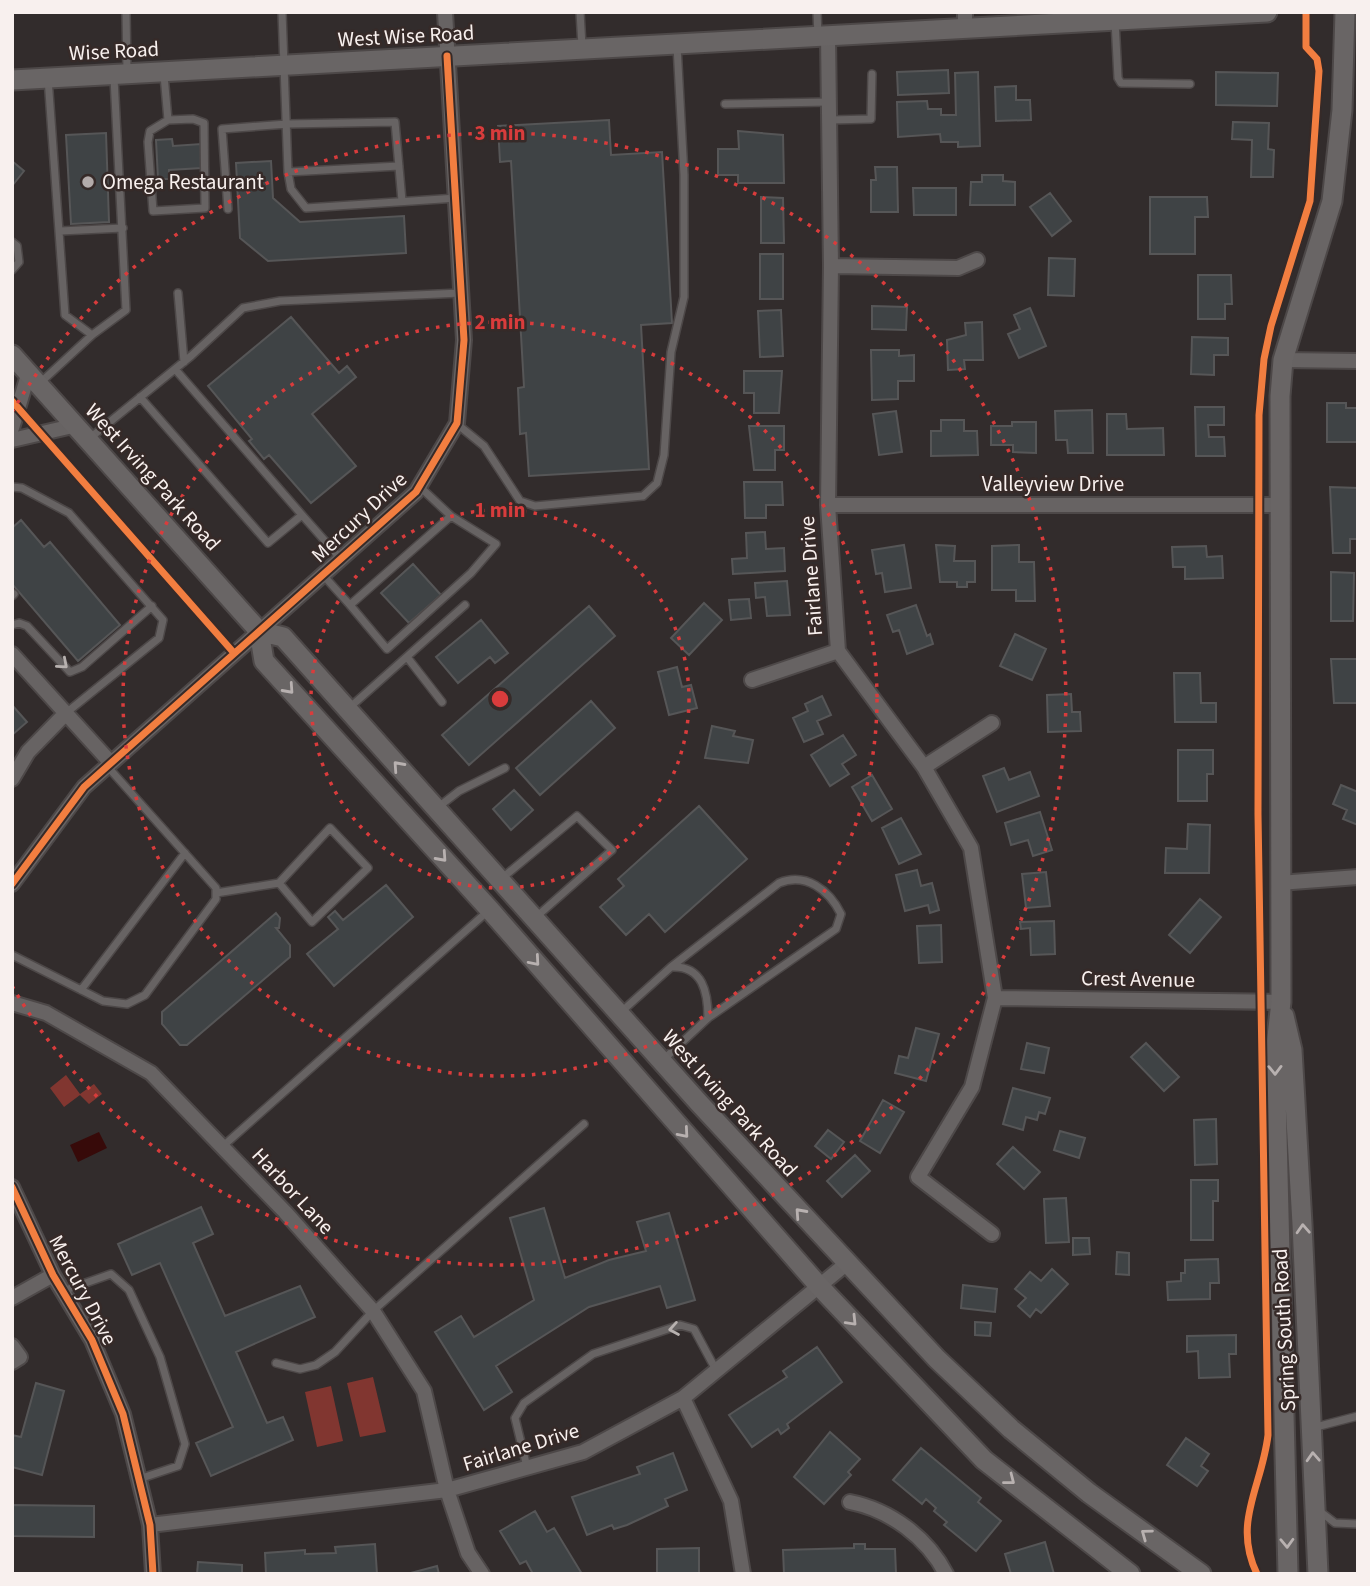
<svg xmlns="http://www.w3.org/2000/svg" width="1370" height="1586" viewBox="0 0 1370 1586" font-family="'Source Sans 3',sans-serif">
  <rect width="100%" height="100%" fill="#322c2c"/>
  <path fill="#813630" d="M66 1075 80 1094 94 1084 102 1094 89 1104 80 1095 64 1107 50 1088Z
    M373 1377 386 1432 360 1437 347 1383Z
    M331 1386 343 1441 317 1447 305 1392Z"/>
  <path fill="#370a09" d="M99 1132 107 1148 78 1162 70 1145Z"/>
  <path fill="#3f4345" stroke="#565657" stroke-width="2" d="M948 70 949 93 898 95 897 72Z
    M978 72 980 146 958 147V142H941L940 134 898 137 897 102 927 101 928 109H941V115H956L955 73Z
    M1216 72 1278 73 1277 106 1216 105Z
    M1016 86V100H1030L1031 120 996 121 995 87Z
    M609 120 611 155 662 152 672 323 641 325 649 469 529 476 526 433 520 434 518 388 524 387 511 161 500 162 498 126Z
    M1233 122 1269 123 1268 149 1274 150 1273 177H1251L1252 140 1232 139Z
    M738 131 783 135 784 183H738V175H718V149H739Z
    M106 133 109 222 71 224 66 135Z
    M172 139 173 146 201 144 202 168 169 170V179H158L156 140Z
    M12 161 24 171 12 186Z
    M271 161 273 198 300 222 404 216 406 253 268 261 240 238 236 163Z
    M875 167H897L898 212H871V180H876Z
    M982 175H1003V181L1015 182V205H970L971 182H982Z
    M913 188H956V215H914Z
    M1050 193 1071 221 1052 236 1030 207Z
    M761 197 783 198 784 243H761Z
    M1150 197H1207L1208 217H1195V254H1150Z
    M760 254H783V299H760Z
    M1049 258 1075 259 1074 296 1048 295Z
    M1198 275H1231L1232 304H1225V319H1198Z
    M872 306 907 307 906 330 872 329Z
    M1030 308 1046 346 1019 358 1008 334 1020 329 1014 315Z
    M781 310 783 356 760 357 758 311Z
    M291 317 339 373 347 366 356 377 312 414 356 466 311 503 269 455 264 459 249 441 252 439 208 386Z
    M982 322 983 360H964L965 369 948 370 947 340 966 335 965 323Z
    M1192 337 1228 338V355H1214V375L1191 374Z
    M871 350H899V356L914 355V381H898V399L872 400Z
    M744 371H782L779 413H754V393H744Z
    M1327 403H1346V408H1358V442H1327Z
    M1195 407H1224V425H1208L1209 437H1224L1225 456H1196Z
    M1092 410 1093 453H1068L1067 440H1056L1055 411Z
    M896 411 902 452 879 455 873 414Z
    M1107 414H1126L1127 429 1163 428 1164 455H1107Z
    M941 420H964V431H977L978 455 931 456V431H941Z
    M1012 422H1036V453L1013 452V445H991V426H1012Z
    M749 426H784V450H775V470H754Z
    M744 482H782L783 505H766V518H745Z
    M1330 487 1358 488V539H1350V553H1333Z
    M21 520 44 547 50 542 120 625 78 661 12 584V528Z
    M765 532 766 549 784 548 785 571 733 574 732 559 747 558 746 533Z
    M904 545 911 588 885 592 882 573 876 574 872 550Z
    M936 545 955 546 954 561H975V582H967V587H957V582H940Z
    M1019 545V562H1034L1035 601H1016V590H992V546Z
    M1206 546 1207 557 1222 556 1223 578 1185 579V567H1173L1172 547Z
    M413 564 441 595 409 623 381 593Z
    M1331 572 1354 573 1353 621H1331Z
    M787 581 790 615 767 616 765 597 756 598 755 583Z
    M749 599 751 618 731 620 729 600Z
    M704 603 722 620 689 655 671 638Z
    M916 605 927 636 930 634 933 644 907 654 899 630 893 632 887 615Z
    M589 606 615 636 469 765 442 735Z
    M481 620 508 653 495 663 490 657 458 683 436 657Z
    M1015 634 1046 649 1032 680 1000 666Z
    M1331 659H1358V703H1334Z
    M677 667 682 687 691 685 697 708 669 715 658 672Z
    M1174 673H1200L1201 703H1216V722H1175Z
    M1071 694 1072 712H1080L1081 731 1048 732 1047 695Z
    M822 696 831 715 817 721 823 734 804 742 793 718 808 711 805 704Z
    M591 701 615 728 540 795 516 768Z
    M12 705 27 722 12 735Z
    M712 726 735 731 733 736 753 740 748 763 705 758Z
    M843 735 856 755 842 764 849 774 830 786 811 755Z
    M1178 750H1213V774H1207V801H1178Z
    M1004 768 1009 780 1030 772 1039 796 997 812 983 776Z
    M872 775 892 809 872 821 852 787Z
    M1341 785 1358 792V825L1343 819 1347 810 1333 804Z
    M514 790 533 810 511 830 493 809Z
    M699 806 747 859 665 932 649 914 626 935 600 907 624 886 618 879Z
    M1040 812 1052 850 1033 856 1028 840 1011 845 1005 823Z
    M901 818 921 854 899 864 882 828Z
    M1188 824 1210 825 1209 873H1165L1166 848 1187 849Z
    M917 870 921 886 932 883 939 910 930 913 928 905 905 911 896 875Z
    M1046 872 1050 906 1026 908 1022 874Z
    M386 885 413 917 334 986 307 954 338 929 328 917 335 911 343 920Z
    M1200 899 1221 917 1190 953 1169 935Z
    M276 913 280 918 279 928H276L290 945V957L187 1045H180L162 1024V1012Z
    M1054 921 1055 954 1031 955 1030 928 1021 929 1020 922Z
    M941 925 942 962 919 963 917 926Z
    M916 1028 939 1034 926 1081 895 1073 899 1056 908 1058Z
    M1027 1043 1049 1048 1044 1073 1021 1069Z
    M1146 1043 1179 1077 1164 1091 1131 1057Z
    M1013 1088 1050 1098 1045 1114 1039 1112 1037 1120 1026 1117 1023 1130 1003 1124Z
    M883 1100 904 1112 880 1153 860 1141Z
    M1216 1119 1217 1164 1195 1165 1194 1120Z
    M828 1130 844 1142 831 1159 815 1146Z
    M1060 1131 1085 1138 1079 1158 1054 1150Z
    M1013 1147 1040 1172 1024 1189 997 1164Z
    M855 1155 870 1171 842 1197 827 1181Z
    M1191 1180H1218V1201H1213V1240H1191Z
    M1066 1198 1069 1242 1046 1243 1044 1199Z
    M201 1207 213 1234 193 1243 225 1316 300 1286 315 1317 236 1352 267 1423 283 1417 293 1440 211 1476 196 1443 233 1427 160 1263 132 1275 118 1244Z
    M544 1208 565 1278 609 1260 646 1251 637 1222 669 1213 695 1300 667 1308 660 1286 589 1307 496 1366 512 1392 484 1410 435 1332 461 1316 474 1337 534 1300 510 1218Z
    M1073 1238H1089L1090 1254 1073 1255Z
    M1117 1252 1129 1253V1275L1116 1274Z
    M1218 1259 1219 1283H1210V1299L1168 1300 1167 1282 1181 1281V1273H1185V1260Z
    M1052 1269 1068 1284 1041 1313 1036 1309 1030 1317 1018 1306 1026 1298 1015 1289 1030 1272 1041 1281Z
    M963 1285 997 1289 995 1312 961 1308Z
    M975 1322 991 1323 990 1336 975 1335Z
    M1236 1335V1354H1229L1230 1377 1199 1378 1198 1351 1187 1352V1336Z
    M817 1347 842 1382 787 1424 789 1428 781 1434 778 1429 752 1447 729 1415 787 1377 783 1371Z
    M36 1383 64 1391 42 1475 12 1467V1435L21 1437Z
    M830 1432 860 1459 848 1472 851 1475 824 1504 794 1477Z
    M1186 1438 1209 1454 1201 1466 1208 1471 1197 1486 1167 1465Z
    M921 1448 981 1498 978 1502 1001 1521 976 1551 944 1525 947 1522 934 1511 936 1508 926 1499 922 1504 893 1480Z
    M673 1453 687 1490 665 1499 668 1506 627 1525 614 1529 612 1525 587 1535 572 1497 640 1474 637 1467Z
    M12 1505 94 1506V1537L12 1536Z
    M535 1511 547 1532 554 1528 582 1574H533L526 1561 520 1564 500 1531Z
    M1045 1542 1054 1574H1011L1005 1554Z
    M375 1544 377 1574H266L265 1553 305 1550V1554L336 1553 335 1547Z
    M854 1544H865V1549H895L896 1574H784L783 1550 854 1548Z
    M699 1548V1574H657V1549Z
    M198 1562 242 1565V1574H197Z
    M437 1566 439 1574H407Z"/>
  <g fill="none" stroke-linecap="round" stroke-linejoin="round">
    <g stroke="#4d4848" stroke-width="10">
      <path id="lane" d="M126 12 127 72
        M282 12 288 172 291 189 306 208 457 198
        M580 12 582 46
        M817 12 818 36
        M1115 21 1118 78 1121 83 1190 84
        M164 75 168 120 150 131 148 142 153 211 205 208 204 123 193 119 168 120
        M48 78 65 315 92 335
        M725 104 828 102
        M830 120 871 119 872 74
        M288 172 399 166
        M228 209 222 129 287 124 395 122 402 201
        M60 231 123 228
        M12 242 17 246 19 262 12 270
        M178 293 184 362
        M175 369 302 515
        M40 383 92 335 126 310 114 78
        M140 397 268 543 302 515 341 559
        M457 424 484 446 520 501 535 506 643 496 657 483 664 455 671 352 684 297V175L677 46
        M90 438 191 356 243 308 280 301 461 293
        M12 487 22 488 69 513 163 620 159 638 66 713
        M323 575 350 605 451 516 419 486
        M12 596 14 594
        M350 605 387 649 471 573 496 544 451 516
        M12 625 19 623 27 626 70 672 82 667 152 606
        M407 657 442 702
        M348 709 465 605
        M437 808 459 791 505 768
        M501 879 577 816 612 850 535 918
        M216 893 279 883 312 922 368 868 330 828 279 883
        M12 955 103 1001 127 1004 145 995 216 899V888L107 766
        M671 967 779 883C806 872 829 890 841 914L836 929 708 1018
        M81 990 185 853
        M620 1013 671 967C703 965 708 993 708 1018L663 1060
        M222 1147 488 911
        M63 1291 111 1274 129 1290 160 1357 185 1444 178 1466 139 1479
        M276 1363 300 1369 316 1365 335 1352 373 1311 584 1124
        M1312 1428 1358 1416
        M527 1467 515 1418 524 1403 593 1354 680 1325 694 1329 716 1370
        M1318 1510 1335 1523 1358 1524"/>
    </g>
    <g stroke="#4d4848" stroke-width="18">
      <path id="street" d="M965 12V29
        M828 36 831 266 828 505 838 651 924 767 971 848 995 998 972 1087 918 1177 992 1234
        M831 266 958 268 977 260
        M1283 360 1358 361
        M12 428 29 372
        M12 440 77 425
        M828 505H1278
        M12 654 111 763
        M752 680 838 651
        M924 767 992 723
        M12 779 28 752 66 713
        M1279 883 1358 877
        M12 884 84 787 416 492 457 423 464 340 445 12
        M995 998 1281 1002
        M12 1003 46 1013 151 1073 285 1212 373 1311 424 1391 447 1490 468 1553 482 1574
        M12 1187 53 1275 92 1340 123 1414 150 1525 153 1574
        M12 1298 53 1275
        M12 1346 20 1357 12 1362
        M683 1398 731 1501 743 1574
        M850 1502C890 1510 927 1537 946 1574
        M150 1525 447 1490 583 1452 683 1398 846 1264"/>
    </g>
    <g stroke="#4d4848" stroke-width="23">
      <path id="secondary" d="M12 80 1267 12
        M12 355 259 631 264 661 490 910 819 1286 984 1460 1130 1574
        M259 631 283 637 699 1103 937 1359 1011 1429 1089 1493 1201 1574
        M1284 1016 1292 1050 1302 1224 1318 1574
        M1288 1574 1275 1054 1281 1002 1280 396 1283 360 1332 201 1342 110 1345 12"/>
    </g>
    <use href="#lane" stroke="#676363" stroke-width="7"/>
    <use href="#street" stroke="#676363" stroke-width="14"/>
    <use href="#secondary" stroke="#696565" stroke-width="19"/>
    <g stroke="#362a28" stroke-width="11">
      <path id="cycleway" d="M12 401 234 653
        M12 884 84 787 416 492 457 423 464 340 447 56
        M12 1187 53 1275 92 1340 123 1414 150 1525 153 1574
        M1257 1574C1232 1522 1262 1487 1268 1435L1258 814 1259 415 1264 359 1271 326 1310 201 1319 71 1317 59 1306 47V12"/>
    </g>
    <use href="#cycleway" stroke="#f27e40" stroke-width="7"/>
  </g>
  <defs><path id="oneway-chevron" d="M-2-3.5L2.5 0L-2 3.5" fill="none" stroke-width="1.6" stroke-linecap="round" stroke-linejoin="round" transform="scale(1.75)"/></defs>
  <g stroke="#b7b1af">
    <use href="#oneway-chevron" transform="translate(63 664) rotate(41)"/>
    <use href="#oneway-chevron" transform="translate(674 1329) rotate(170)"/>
  </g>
  <g stroke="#b8b1b0">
    <use href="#oneway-chevron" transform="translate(289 689) rotate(48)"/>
    <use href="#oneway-chevron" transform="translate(398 766) rotate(-132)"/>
    <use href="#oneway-chevron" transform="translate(442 857) rotate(48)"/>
    <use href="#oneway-chevron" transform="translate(535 961) rotate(49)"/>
    <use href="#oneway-chevron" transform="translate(1275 1070) rotate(89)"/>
    <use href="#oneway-chevron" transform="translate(684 1133) rotate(49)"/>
    <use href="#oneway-chevron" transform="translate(800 1213) rotate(-132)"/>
    <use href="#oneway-chevron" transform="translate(1303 1229) rotate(-93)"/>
    <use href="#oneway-chevron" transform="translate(852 1321) rotate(46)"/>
    <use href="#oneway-chevron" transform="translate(1313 1457) rotate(-93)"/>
    <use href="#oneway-chevron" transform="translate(1010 1480) rotate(38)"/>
    <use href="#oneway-chevron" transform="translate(1146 1534) rotate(-144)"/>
    <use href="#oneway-chevron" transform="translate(1287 1543) rotate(88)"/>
  </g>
  <g fill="none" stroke="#d93c3c" stroke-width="3.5" stroke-dasharray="3.5 7">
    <circle cx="500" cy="699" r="189"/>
    <circle cx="500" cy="699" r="377"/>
    <path d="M12 412A566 566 0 1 1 12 986"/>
  </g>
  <circle fill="#b3abaa" stroke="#362a28" stroke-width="2.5" cx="88" cy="182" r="7"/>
  <g text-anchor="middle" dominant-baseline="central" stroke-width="5" stroke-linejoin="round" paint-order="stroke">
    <g font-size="21" fill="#f8f0ee" stroke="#362a28">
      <text transform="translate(406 36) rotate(-3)">West Wise Road</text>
      <text transform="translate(114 51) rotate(-3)">Wise Road</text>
      <text transform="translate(153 477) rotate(48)">West Irving Park Road</text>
      <text x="1053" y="484">Valleyview Drive</text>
      <text transform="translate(359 517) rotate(-43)">Mercury Drive</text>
      <text transform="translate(811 576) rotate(-94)">Fairlane Drive</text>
      <text transform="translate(1138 979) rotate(1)">Crest Avenue</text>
      <text transform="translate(730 1103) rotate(48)">West Irving Park Road</text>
      <text transform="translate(293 1191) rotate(47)">Harbor Lane</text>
      <text transform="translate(83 1290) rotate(62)">Mercury Drive</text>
      <text transform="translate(1284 1330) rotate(-93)">Spring South Road</text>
      <text transform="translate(521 1447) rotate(-17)">Fairlane Drive</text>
    </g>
    <g font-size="21" fill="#f8f0ee" stroke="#362a28" text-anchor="start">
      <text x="102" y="182">Omega Restaurant</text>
    </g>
  </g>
  <circle cx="500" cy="699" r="10" fill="#d93c3c" stroke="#362a28" stroke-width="3.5"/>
  <g font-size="21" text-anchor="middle" font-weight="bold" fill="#d93c3c" stroke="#362a28" stroke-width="5" stroke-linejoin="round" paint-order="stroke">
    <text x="500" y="140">3 min</text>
    <text x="500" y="329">2 min</text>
    <text x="500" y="517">1 min</text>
  </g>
  <rect width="1370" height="1586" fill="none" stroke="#f8f0ee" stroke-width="28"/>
</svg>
